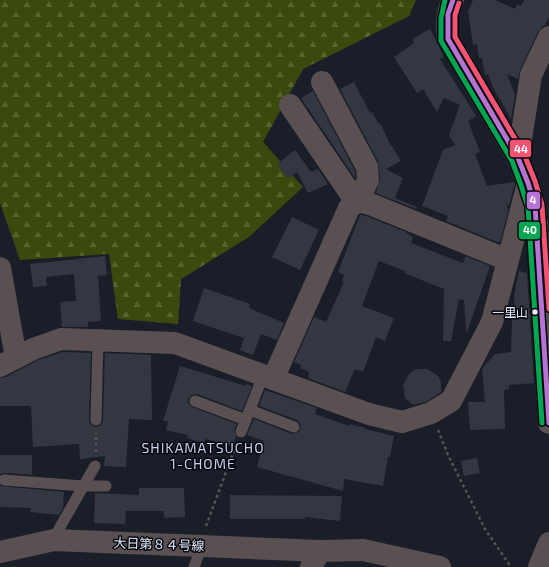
<svg xmlns="http://www.w3.org/2000/svg" width="549" height="567" viewBox="0 0 549 567" font-family="'Exo 2','Noto Sans JP',sans-serif">
  <defs>
    <pattern id="forest-firs" width="22" height="20" patternUnits="userSpaceOnUse"><rect width="22" height="20" fill="#3b4a0c"/><path d="M5 1l3.5 6h-7zM16 11l3.5 6h-7z" fill="#576430"/></pattern>
  </defs>
  <rect width="100%" height="100%" fill="#1a1e28"/>
  <path fill="url(#forest-firs)" d="M0 0H416L409 16 303 69 263 142 303 187 249 237 181 279 178 324 118 319 109 254 20 260 0 203Z"/>
  <path fill="#333741" d="M473 0H495L515 9 517 4 521 6 524 0H549V17L545 25 542 27 538 32 520 70 518 79 507 74 515 95 511 119 500 99H499L493 87 488 74 485 75 482 58H479L477 44 473 45 468 11Z
    M430 29 444 57 440 59 476 116 468 121 480 152 475 154 487 186 514 182 515 183 509 205H507L508 212 500 242H497L446 221 448 216 422 206 443 150 455 145 449 135 460 105 444 98 437 112 423 89 417 93 394 57 414 43 412 39Z
    M354 82 370 113 372 112 379 124 380 123 391 146H392L401 161 386 169 403 178 395 198 417 207 416 209 376 193 380 179 378 161 340 89Z
    M313 91 355 171V178L301 98Z
    M295 150 311 172 318 169 328 184 308 193 297 172 288 179 277 164Z
    M360 215 366 216 406 232V233L413 237 411 243 463 263 466 256 490 266 467 332H466L464 300 459 299 451 341H443L444 289 404 273 405 271 379 261 362 306 394 318 385 341 376 337 363 372 355 369 345 392 308 378 309 372 300 368 301 365 294 362 314 317 326 322 344 282 342 281 344 275 338 272Z
    M292 217 319 230 300 270 272 257Z
    M105 256 107 275 98 276 101 321 88 322V327H62L60 302 76 301 74 274 46 277 47 286 33 287 30 264Z
    M519 271 527 273 534 383 509 385V389L504 390 505 429 470 430 468 402H485L482 369 495 354 511 352 512 318H515L514 296Z
    M204 288 250 304 249 308 284 323 277 340 261 334 253 355 240 350 244 338 193 321Z
    M63 352 91 353 89 420 90 424 95 427 100 426 103 420 105 353 151 355 152 420 129 419 126 467 104 466 105 456 80 459 79 444 33 447 31 406H0V378L6 377 38 360Z
    M180 366 246 386V384L252 386 242 411 197 394 191 395 188 399V403L192 407 237 424 234 430 236 436 233 447 205 439 204 443 187 438 188 435 166 430 168 421H163Z
    M420 369H427L438 376 441 382V392L426 402 413 405 405 398 403 385 409 374 414 370Z
    M265 390 317 408 315 414 350 426V424L365 428V429L394 436 390 457H388L383 486 344 479 343 491 257 467 264 441 247 435 254 419 292 434 299 432 301 426 300 423 297 420 259 406Z
    M0 455H32V475L5 473 0 474Z
    M477 458 480 473 464 476 461 461Z
    M0 486 64 492 63 508 59 515 30 512 31 508 0 507Z
    M139 488H184L185 517 164 518V511H126L125 524 94 523 95 493 139 495Z
    M230 495 342 496 340 521 305 517V519H230Z"/>
  <g fill="none" stroke-linecap="round" stroke-linejoin="round">
    <path stroke="#565256" stroke-width="2.5" stroke-dasharray="3 3" stroke-linecap="butt" d="M438 430 448 455 485 529 511 567
      M96 452V433
      M206 526 236 445"/>
    <path stroke="#5a5052" stroke-width="11" d="M195 401 246 420
      M250 410 294 427
      M96 420 98 341
      M241 432 263 376
      M4 480 83 486H106
      M54 540 60 527 95 466
      M194 567 202 546"/>
    <path stroke="#5a5052" stroke-width="22" d="M290 105 350 193 358 201 368 180 367 167 322 82
      M518 158 531 75 549 37
      M0 268 16 358
      M0 366 33 349 61 339 175 343 369 414 402 422 431 413 451 401 492 322 528 183
      M273 379 349 208 358 201 370 204 508 260
      M311 567 320 551"/>
    <path stroke="#5a5052" stroke-width="22" d="M453 0C446 12 447 25 448 39L518 158 528 183 535 206 537 228 549 423
      M0 552 54 540 320 551 363 550 440 567
      M539 567 549 543"/>
    <g stroke="#04060e" stroke-width="8">
      <path id="bus-1" d="M453 0 448 14V39L518 158 528 183 535 206 549 423"/>
    </g>
    <g stroke="#04060e" stroke-width="8">
      <path id="bus-2" d="M445 0 441 18V41L512 161 521 185 528 207 542 423"/>
    </g>
    <g stroke="#04060e" stroke-width="8">
      <path id="bus-3" d="M459 3 455 15V37L524 154 535 181 542 205 549 309"/>
    </g>
    <use href="#bus-1" stroke="#b673d3" stroke-width="5"/>
    <use href="#bus-2" stroke="#00a651" stroke-width="5"/>
    <use href="#bus-3" stroke="#f65372" stroke-width="5"/>
  </g>
  <circle fill="#e6ebf9" stroke="#04060e" stroke-width="1.5" cx="535" cy="312" r="3.5"/>
  <g text-anchor="middle" dominant-baseline="central" stroke-width="3" stroke-linejoin="round" paint-order="stroke">
    <g font-size="12" fill="#e6ebf9" stroke="#04060e" text-anchor="end">
      <text x="528" y="312">一里山</text>
    </g>
    <g font-size="13" fill="#e6ebf9" stroke="#04060e">
      <text transform="translate(159 544) rotate(2)">大日第８４号線</text>
    </g>
    <g font-size="14" letter-spacing="1" fill="#c6d0ec" stroke="#04060e">
      <text x="203" y="447">SHIKAMATSUCHO<tspan x="203" dy="16">1-CHOME</tspan></text>
    </g>
  </g>
  <g stroke="#04060e" stroke-width="1.5">
    <rect x="509" y="139" width="23" height="19" rx="4" fill="#f65372"/>
    <rect x="526" y="191" width="15" height="19" rx="4" fill="#b673d3"/>
    <rect x="518" y="221" width="23" height="19" rx="4" fill="#00a651"/>
  </g>
  <g font-size="11" text-anchor="middle" font-weight="bold" fill="#fff">
    <text x="521" y="153">44</text>
    <text x="533" y="204">4</text>
    <text x="530" y="234">40</text>
  </g>
</svg>
